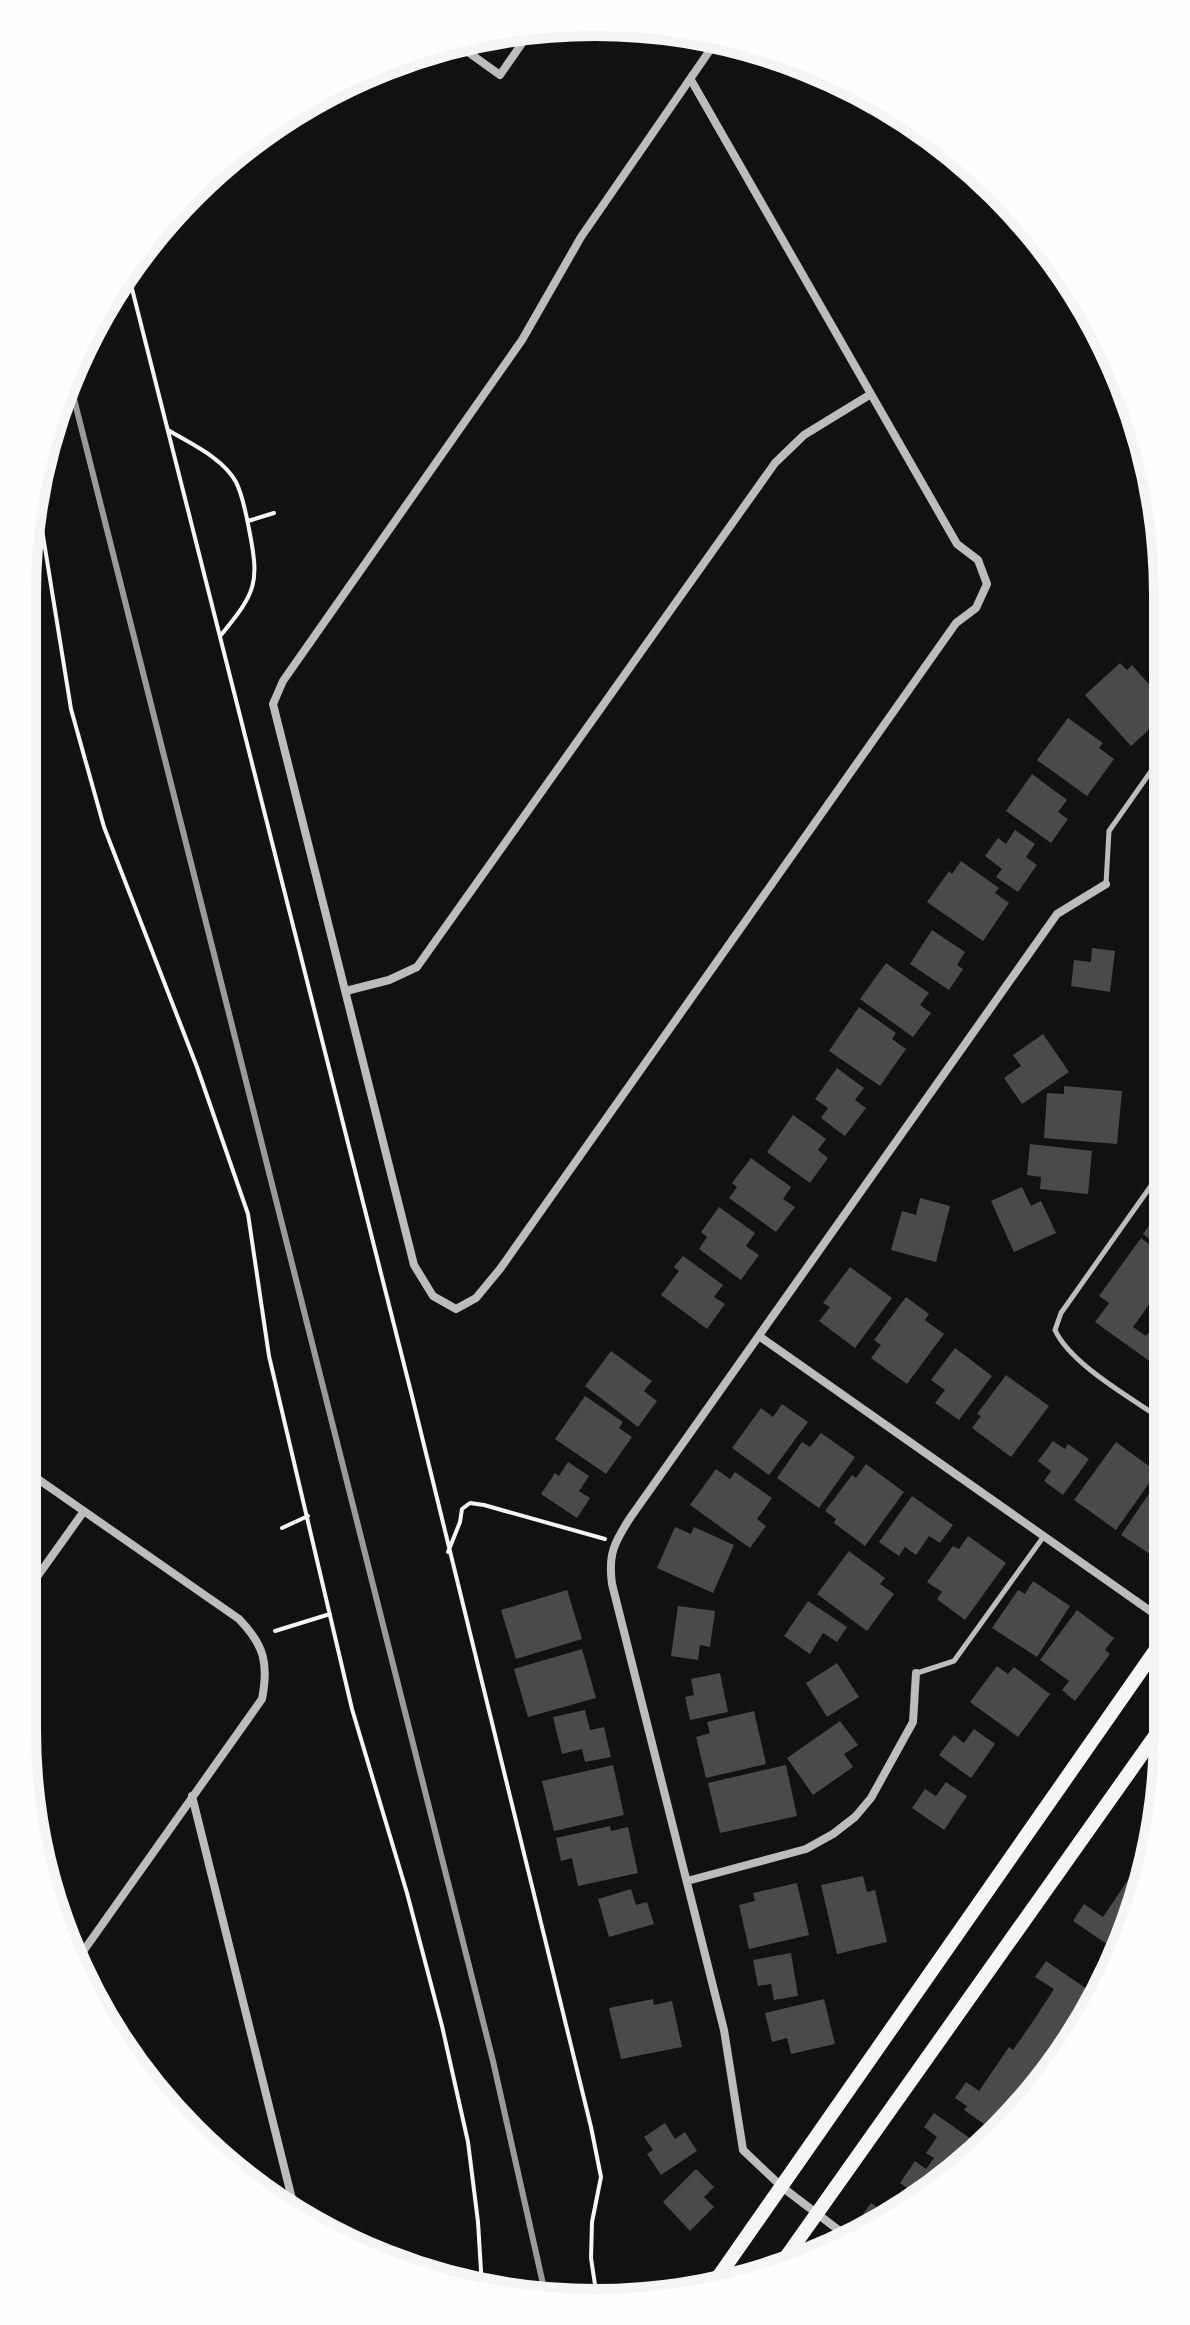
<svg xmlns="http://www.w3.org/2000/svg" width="1190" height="2325" viewBox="0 0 1190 2325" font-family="'Open Sans',sans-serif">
  <rect width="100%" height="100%" fill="#111"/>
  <path fill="#4a4a4a" d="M1120 663 1127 670 1132 665 1162 699 1155 705 1164 716 1131 746 1085 695Z
    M1068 718 1103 743 1099 748 1114 759 1087 796 1037 760Z
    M1032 774 1067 800 1058 812 1068 819 1051 843 1006 811Z
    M1015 830 1035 844 1026 857 1037 865 1018 892 996 877 1002 869 985 856 998 838 1006 844Z
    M961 861 999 888 995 893 1009 903 983 941 927 902 949 871 952 874Z
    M1164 924V948L1153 935Z
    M932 930 965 952 957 965 963 969 949 990 910 964Z
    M1092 948 1115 951 1110 992 1071 986 1074 960 1091 962Z
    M886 963 929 993 920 1005 931 1013 913 1037 860 999Z
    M859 1007 896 1033 892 1039 906 1049 880 1086 829 1051Z
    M1043 1034 1069 1072 1022 1104 1004 1078 1021 1066 1013 1055Z
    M837 1068 864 1088 855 1100 866 1108 845 1136 821 1118 828 1108 815 1099Z
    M1064 1086 1122 1091 1117 1144 1044 1138 1047 1093 1064 1094Z
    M793 1115 826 1139 818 1150 828 1158 810 1183 767 1152Z
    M1030 1144 1092 1151 1088 1194 1040 1189 1041 1177 1027 1175Z
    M751 1158 791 1187 783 1199 795 1207 776 1232 729 1198 737 1187 732 1183Z
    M1022 1187 1031 1206 1041 1201 1056 1233 1014 1252 991 1201Z
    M920 1198 950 1206 936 1262 891 1250 902 1211 916 1215Z
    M1165 1203V1251L1143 1234Z
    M719 1207 755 1233 746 1246 759 1255 741 1280 699 1249 707 1237 701 1232Z
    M1141 1238 1165 1256V1282L1133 1327 1146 1336 1151 1330 1161 1337 1165 1331 1166 1373 1095 1322 1109 1303 1099 1296Z
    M683 1256 723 1285 714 1297 725 1304 707 1329 661 1295 679 1271 674 1267Z
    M850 1267 892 1298 855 1348 819 1321 830 1307 823 1303Z
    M906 1297 929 1314 925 1320 944 1334 907 1384 871 1358 881 1345 874 1340Z
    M955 1348 992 1376 959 1420 935 1403 945 1390 931 1380Z
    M611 1351 652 1381 644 1391 657 1401 638 1427 585 1386Z
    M1006 1375 1049 1406 1011 1457 972 1428 981 1416 977 1414Z
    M585 1396 623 1422 619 1428 632 1437 606 1474 555 1439Z
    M782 1404 808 1422 769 1475 732 1448 761 1408 773 1417Z
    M821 1433 855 1457 819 1508 777 1478 802 1442 810 1447Z
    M1053 1441 1065 1449 1068 1444 1089 1459 1063 1495 1044 1481 1051 1471 1038 1461Z
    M1116 1442 1157 1472 1116 1530 1074 1500Z
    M568 1462 589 1476 579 1491 590 1498 577 1518 541 1494 555 1473 559 1476Z
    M866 1464 904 1492 865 1546 834 1523 836 1519 825 1511 852 1475 856 1478Z
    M716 1469 730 1479 735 1472 772 1498 757 1519 766 1526 750 1548 690 1505Z
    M1161 1476 1166 1479V1551L1159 1560 1121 1535Z
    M912 1496 953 1525 940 1543 929 1536 916 1555 905 1547 899 1556 879 1542Z
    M675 1527 691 1534 694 1527 734 1545 713 1593 657 1568Z
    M968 1536 1006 1563 965 1620 937 1599 942 1592 927 1582 953 1546 959 1549Z
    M849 1551 885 1578 880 1584 894 1594 867 1631 817 1594Z
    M1033 1581 1070 1606 1037 1657 992 1628 1018 1590 1025 1594Z
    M567 1590 582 1639 516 1659 501 1610Z
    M808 1601 847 1627 837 1642 823 1633 810 1654 784 1636Z
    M678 1606 715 1611 710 1647 700 1645 698 1660 671 1656Z
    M1077 1610 1114 1638 1105 1650 1110 1654 1075 1701 1062 1690 1069 1681 1040 1660Z
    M582 1649 596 1698 528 1717 514 1669Z
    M837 1663 859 1697 827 1717 806 1683Z
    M997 1666 1008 1674 1014 1667 1050 1694 1018 1737 970 1702Z
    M720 1673 728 1712 690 1720 685 1697 694 1695 691 1679Z
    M585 1710 590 1730 604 1727 611 1757 585 1762 582 1749 562 1754 553 1717Z
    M754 1711 766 1764 706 1778 696 1737 710 1733 707 1722Z
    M840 1721 858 1745 844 1754 853 1767 813 1795 787 1758Z
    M974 1729 995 1744 971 1778 939 1755 954 1735 964 1743Z
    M613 1765 624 1815 554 1831 542 1781Z
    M786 1765 797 1816 720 1833 708 1783Z
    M946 1782 967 1796 944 1830 912 1808 925 1789 936 1796Z
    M1151 1819 1157 1824 1149 1878 1120 1953 1073 1921 1084 1904 1103 1917 1154 1841 1142 1834Z
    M610 1826 611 1831 628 1827 638 1873 578 1886 572 1858 561 1861 556 1838Z
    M863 1876 867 1892 875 1890 887 1942 837 1954 821 1885Z
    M797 1883 809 1935 749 1949 739 1905 755 1901 753 1893Z
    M631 1889 636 1905 647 1902 654 1924 609 1937 598 1899Z
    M791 1953 798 1996 774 2000 771 1984 758 1986 753 1960Z
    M1046 1961 1100 1998 1049 2079 998 2134 964 2110 967 2106 955 2098 966 2082 979 2091 1009 2047 1013 2050 1036 2017 1054 1989 1035 1977Z
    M653 1999 654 2005 672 2001 682 2047 621 2059 609 2008Z
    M824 1999 835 2044 791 2054 787 2038 772 2042 765 2013Z
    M934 2113 984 2148 973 2160 874 2222 863 2214 871 2203 884 2212 895 2196 904 2202 911 2191 900 2183 915 2161 926 2169 934 2158 926 2153 937 2137 924 2127Z
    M665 2123 675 2139 685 2132 697 2151 661 2175 647 2154 653 2150 644 2137Z
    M696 2169 714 2187 704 2197 714 2207 690 2231 663 2202Z"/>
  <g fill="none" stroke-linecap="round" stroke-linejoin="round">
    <path stroke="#f5f5f5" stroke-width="4" d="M127 269 412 1396 591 2127 601 2177 592 2222 591 2258 597 2298
      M168 430C191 444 223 458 236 482 243 496 246 514 249 529 260 584 256 592 221 635
      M33 495 40 517 71 709 104 827 197 1067 248 1214 269 1356 352 1709 407 1893 442 2026 468 2142 478 2222 482 2287
      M248 521 274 513
      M282 1528 308 1516
      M448 1552 460 1522 462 1509 470 1503 484 1505 605 1539
      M275 1631 330 1614"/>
    <path stroke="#bcbcbc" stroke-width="5" d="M1106 884 1109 831 1161 757
      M1165 1166 1061 1313 1055 1330C1071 1365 1133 1399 1166 1422
      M917 1673 954 1661 1044 1536"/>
    <path stroke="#bcbcbc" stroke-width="8" d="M454 42 500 75 534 26
      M691 80 957 544 978 560 987 584 976 608 956 623 500 1269 476 1298 456 1309 433 1296 414 1265 273 704 283 681 522 340 581 237 719 37
      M346 991 389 980 417 967 775 463 804 435 871 394
      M759 1336 1166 1622
      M22 1468 239 1619C264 1645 269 1663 262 1699L77 1960
      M22 1598 84 1511
      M192 1796 296 2215
      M687 1881 806 1849 833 1834 855 1817 871 1798 913 1722 916 1673
      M849 2238 782 2187 743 2150 724 2030 612 1584C608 1554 614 1543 630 1518L1057 914 1106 884"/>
    <path stroke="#f5f5f5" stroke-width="14" d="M779 2267 1167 1719
      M714 2283 1166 1635"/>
    <path stroke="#9a9a9a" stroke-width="6" d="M68 375 493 2061 545 2293"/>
  </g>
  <path d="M0 0H1190V2325H0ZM595 36H595A559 559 0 0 1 1154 595V1730A559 559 0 0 1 595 2289H595A559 559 0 0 1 36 1730V595A559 559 0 0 1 595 36Z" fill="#fefefe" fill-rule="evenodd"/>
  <path fill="none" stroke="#f5f5f5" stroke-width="10" d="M595 36H595A559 559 0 0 1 1154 595V1730A559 559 0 0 1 595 2289H595A559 559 0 0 1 36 1730V595A559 559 0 0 1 595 36Z"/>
</svg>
